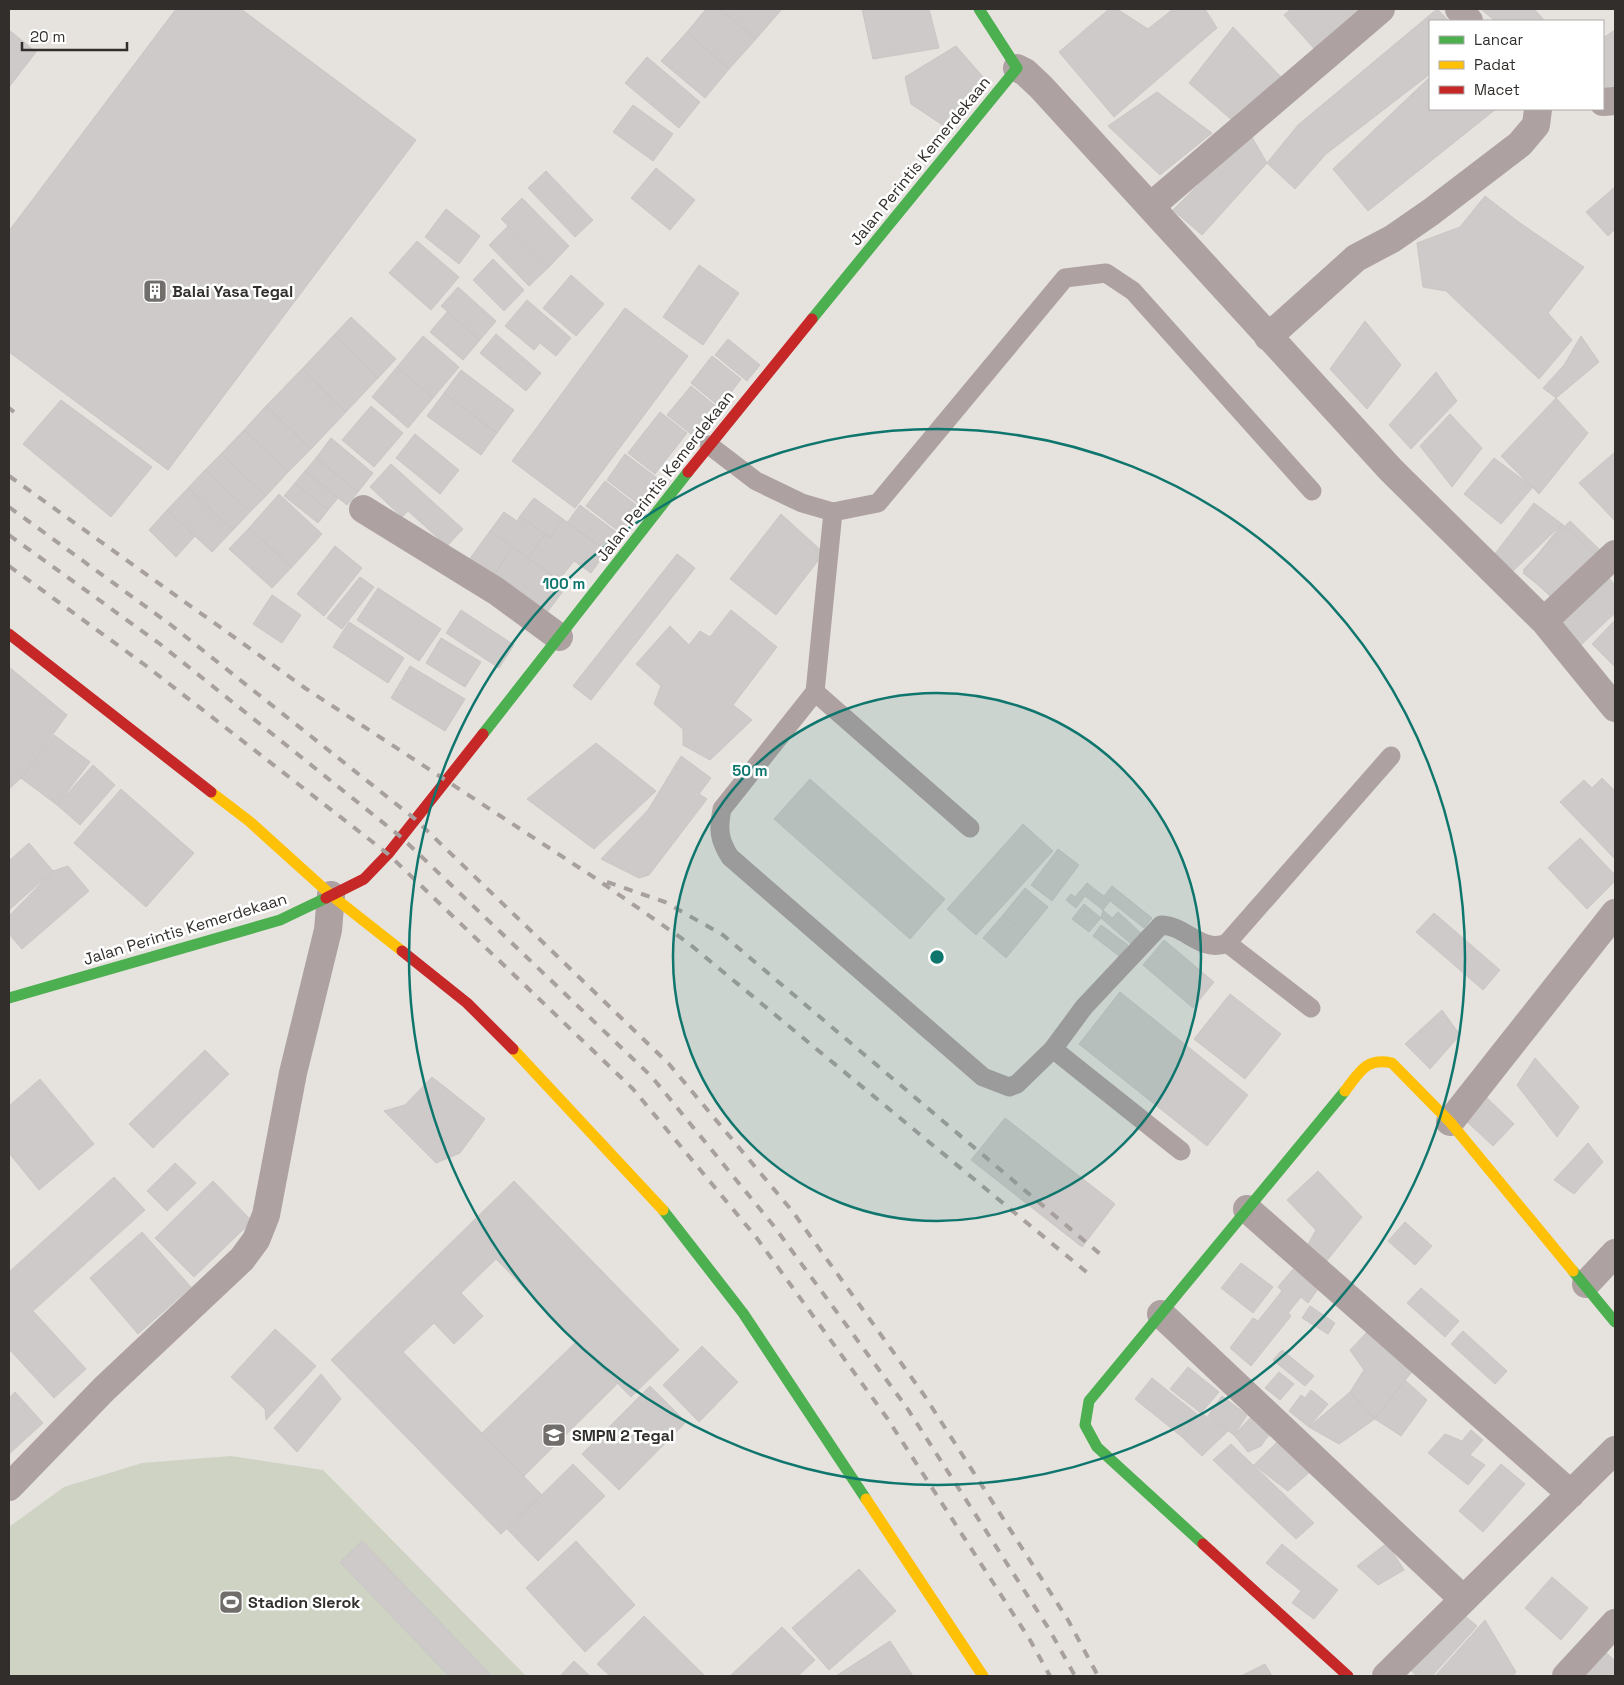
<svg xmlns="http://www.w3.org/2000/svg" width="1624" height="1685" viewBox="0 0 1624 1685" font-family="'Space Grotesk',sans-serif">
  <rect width="100%" height="100%" fill="#e6e2de"/>
  <path fill="#ced3c4" d="M231 1456 323 1470 526 1676H9V1527L64 1487 142 1463Z"/>
  <path fill="#cecac9" stroke="#c9c6c5" d="M176 9H241L416 140 168 470 9 352V231Z
    M706 9H720L756 39 729 69 687 32Z
    M721 9H782L756 39Z
    M862 9H929L939 48 873 59Z
    M1109 9H1117L1148 29 1173 9H1205L1217 28 1114 117 1059 52Z
    M1291 9H1370L1319 54 1284 15Z
    M1437 9 1449 21H1430V74L1326 154 1295 189 1267 163 1298 125Z
    M1481 9H1534L1545 21H1495Z
    M1233 27 1283 79 1233 121 1189 83Z
    M9 30 36 52 9 87Z
    M1615 30V98L1612 101 1603 87V38Z
    M687 32 729 69 705 98 661 61Z
    M956 46 984 78 944 126 911 104 905 77Z
    M647 57 700 102 679 128 625 83Z
    M1430 77V109H1496L1368 211 1333 169Z
    M1157 92 1212 133 1160 175 1108 126Z
    M633 105 673 134 653 161 613 132Z
    M1250 134 1267 163 1202 235 1173 210Z
    M656 168 695 200 670 230 631 198Z
    M546 171 593 220 575 237 528 188Z
    M1615 187V229L1608 236 1586 212Z
    M1485 196 1520 223 1584 267 1548 313 1572 340 1539 379 1446 291 1423 287 1417 243 1460 227Z
    M522 198 569 246 549 267 501 219Z
    M446 209 480 236 459 264 425 237Z
    M508 226 549 267 529 286 489 245Z
    M417 241 459 277 431 310 389 273Z
    M493 259 524 290 504 311 473 280Z
    M699 265 739 293 703 345 663 317Z
    M571 275 604 304 576 336 543 308Z
    M458 287 496 321 480 340 441 306Z
    M527 300 571 338 556 356 540 343 534 350 505 326Z
    M625 308 688 356 575 508 512 461Z
    M447 312 480 340 463 360 430 332Z
    M351 317 396 359 378 378 334 335Z
    M1365 321 1401 365 1367 409 1330 369Z
    M496 334 541 373 526 391 480 353Z
    M334 335 378 378 346 412 302 369Z
    M423 336 459 367 433 398 397 367Z
    M1581 336 1599 362 1556 398 1543 388 1564 365Z
    M728 339 760 365 747 381 715 355Z
    M712 356 741 379 720 407 691 383Z
    M397 367 433 398 408 428 372 397Z
    M302 369 346 412 311 449 266 406Z
    M461 370 514 410 497 433 444 393Z
    M1436 372 1457 401 1411 449 1389 425Z
    M691 386 718 408 695 437 667 415Z
    M444 393 497 433 481 455 427 416Z
    M1556 398 1588 433 1539 494 1501 456Z
    M61 400 152 467 111 517 23 444Z
    M266 406 311 449 288 472 244 430Z
    M371 406 403 433 374 467 342 440Z
    M660 412 687 433 655 474 628 453Z
    M1450 414 1482 448 1452 487 1420 446Z
    M244 430 288 472 266 496 221 454Z
    M415 434 459 470 440 494 396 458Z
    M331 438 373 473 358 492 316 458Z
    M1615 452V521L1579 483Z
    M221 454 266 496 250 512 205 470Z
    M625 454 661 481 641 506 607 480Z
    M316 458 358 492 347 505 305 471Z
    M1494 458 1533 487 1501 524 1464 494Z
    M391 464 463 529 447 546 408 511 402 517 370 487Z
    M205 470 250 512 233 530 188 488Z
    M305 471 338 498 328 510 295 483Z
    M605 481 640 508 621 533 586 506Z
    M295 483 328 510 318 523 284 496Z
    M188 488 233 530 212 552 167 510Z
    M279 494 322 534 292 567 249 528Z
    M534 498 563 519 550 538 520 516Z
    M1534 503 1562 524 1511 573 1494 555Z
    M580 505 619 534 607 551 567 523Z
    M167 510 195 536 176 557 149 530Z
    M504 512 517 521 520 516 545 534 528 558 490 531Z
    M781 514 824 553 776 615 730 579Z
    M563 519 607 551 591 573 574 561 559 580 528 558 545 534 550 538Z
    M1570 521 1601 551 1553 599 1523 570Z
    M1562 524 1599 557 1557 600 1523 573Z
    M249 528 292 567 272 588 229 549Z
    M490 531 513 547 492 577 469 560Z
    M335 546 362 568 324 616 297 594Z
    M513 547 567 586 545 615 492 577Z
    M677 554 695 568 591 700 573 686Z
    M360 577 374 587 342 629 327 618Z
    M1608 577 1615 585V613L1581 645 1559 622Z
    M378 588 441 629 419 661 357 620Z
    M272 595 301 615 282 643 253 624Z
    M461 610 514 645 499 668 446 633Z
    M731 610 777 647 733 705 752 720 710 760 683 745V729L654 704 661 686 636 664 670 626 689 645 700 631 710 637Z
    M1615 620V667L1592 644Z
    M349 622 404 658 388 683 333 647Z
    M441 638 481 662 465 687 426 663Z
    M410 666 465 699 445 731 391 698Z
    M9 667 67 715 21 778 9 789Z
    M54 735 90 762 57 805 21 778Z
    M596 743 656 791 594 849 527 799Z
    M681 756 711 778 699 794 707 799 649 875 639 878 601 859 648 810Z
    M93 765 115 785 80 825 57 805Z
    M1602 778 1615 791V859L1560 802 1584 780 1592 788Z
    M810 779 945 899 910 939 774 819Z
    M121 789 194 853 146 907 74 843Z
    M1023 824 1053 851 976 935 947 909Z
    M1580 838 1615 875V881L1587 909 1548 868Z
    M29 843 53 871 9 910V861Z
    M1058 849 1079 865 1052 901 1031 885Z
    M68 866 89 891 22 949 9 934V916L53 871Z
    M1087 883 1110 901 1103 910 1085 896 1076 908 1066 900 1071 894 1075 897Z
    M1112 886 1152 918 1144 928 1104 896Z
    M1025 888 1048 907 1026 934 1003 915Z
    M1084 904 1101 918 1089 932 1072 919Z
    M1103 910 1112 918 1118 912 1142 934 1132 945 1101 918Z
    M1434 913 1500 970 1483 990 1416 932Z
    M1003 915 1026 934 1006 958 983 938Z
    M1101 925 1128 945 1119 956 1093 936Z
    M1164 940 1214 982 1193 1008 1143 965Z
    M1120 992 1248 1095 1207 1146 1079 1044Z
    M1230 994 1281 1034 1245 1079 1194 1039Z
    M1442 1010 1460 1035 1430 1069 1405 1044Z
    M205 1050 229 1074 153 1148 129 1124Z
    M1535 1058 1579 1107 1557 1137 1517 1085Z
    M432 1077 485 1119 460 1153 436 1163 384 1111 405 1105Z
    M40 1079 94 1144 39 1190 9 1153V1106Z
    M1484 1095 1514 1124 1493 1146 1463 1118Z
    M1005 1118 1115 1204 1082 1247 971 1160Z
    M1588 1143 1603 1162 1574 1194 1554 1180Z
    M175 1163 196 1183 167 1211 147 1191Z
    M1318 1171 1362 1217 1325 1263 1306 1248 1316 1230 1287 1200Z
    M114 1177 145 1210 33 1311 86 1369 54 1398 9 1349V1272Z
    M213 1181 252 1221 194 1277 155 1238Z
    M514 1181 679 1350 631 1397 496 1259 461 1293 483 1316 454 1344 434 1323 403 1352 542 1495 501 1534 331 1360Z
    M1405 1222 1432 1246 1415 1265 1388 1241Z
    M142 1232 191 1287 138 1334 90 1278Z
    M1241 1263 1273 1287 1253 1313 1221 1288Z
    M1293 1269 1318 1289 1308 1303 1301 1297 1288 1313 1291 1316 1251 1366 1230 1348 1253 1318 1258 1321 1282 1291 1278 1287Z
    M1421 1288 1459 1321 1445 1337 1407 1303Z
    M1310 1306 1335 1323 1328 1334 1302 1318Z
    M275 1329 316 1366 266 1420 265 1409 231 1377Z
    M1369 1330 1414 1369 1375 1419 1350 1392 1364 1370 1350 1350Z
    M1463 1331 1507 1371 1495 1384 1451 1344Z
    M577 1341 618 1383 524 1476 482 1433Z
    M702 1346 738 1382 699 1422 663 1385Z
    M1282 1350 1314 1376 1305 1386 1273 1360Z
    M1188 1367 1219 1392 1201 1413 1170 1389Z
    M1279 1372 1294 1384 1280 1400 1265 1388Z
    M321 1374 341 1399 297 1452 274 1428Z
    M1152 1378 1198 1415 1182 1437 1135 1399Z
    M1405 1380 1427 1400 1401 1436 1375 1419Z
    M650 1386 686 1422 619 1490 582 1454Z
    M1311 1390 1328 1404 1309 1427 1289 1411 1301 1395 1305 1398Z
    M15 1392 43 1423 9 1454V1398Z
    M1350 1392 1375 1419 1339 1444 1309 1427Z
    M1222 1396 1247 1415 1234 1435 1208 1416Z
    M1256 1412 1274 1428 1261 1446 1248 1452 1234 1435Z
    M1201 1413 1228 1431 1202 1456 1182 1437Z
    M1471 1430 1483 1440 1470 1455 1485 1465 1468 1485 1428 1453 1445 1434 1462 1441Z
    M1278 1441 1311 1471 1288 1491 1254 1465Z
    M1231 1444 1314 1523 1296 1539 1213 1460Z
    M573 1464 605 1496 538 1561 507 1529Z
    M1501 1464 1525 1484 1483 1532 1459 1511Z
    M362 1541 492 1676H449L340 1562Z
    M576 1541 635 1605 585 1652 526 1588Z
    M1387 1543 1404 1570 1378 1585 1357 1566Z
    M1282 1544 1338 1590 1314 1619 1292 1603 1301 1591 1266 1563Z
    M859 1569 896 1611 829 1670 792 1628Z
    M1552 1577 1588 1608 1561 1640 1525 1608Z
    M1458 1610 1477 1626 1432 1676H1417L1407 1667Z
    M644 1616 705 1676H610L597 1664Z
    M1485 1620 1516 1672 1513 1676H1437L1436 1675Z
    M782 1627 815 1660 798 1676H730Z
    M890 1641 913 1676H836Z
    M1600 1647 1615 1661V1676H1577Z
    M574 1661 590 1676H560Z
    M1265 1664 1272 1676H1241Z"/>
  <g fill="none" stroke-linecap="round" stroke-linejoin="round">
    <path stroke="#ada1a1" stroke-width="19" d="M709 445 756 481 802 503 833 512 878 503 1065 278 1106 273 1133 291 1312 491
      M833 512 815 692 722 809C718 829 719 840 730 857L983 1077 1009 1087 1017 1084 1053 1049 1084 1007 1161 925C1185 925 1202 954 1227 943L1391 756
      M815 692 970 828
      M1227 943 1311 1008
      M1053 1049 1181 1151"/>
    <path stroke="#ada1a1" stroke-width="28" d="M1459 9 1469 21
      M1017 68 1025 72 1041 87 1391 470 1544 621 1615 708
      M1603 102 1615 101
      M1151 206 1381 9
      M1268 337 1356 258 1392 239 1431 212 1520 144 1536 125 1538 109
      M363 509 496 591 559 637
      M1544 621 1615 554
      M1450 1122 1615 913
      M1247 1209 1571 1494
      M1586 1284 1615 1253
      M1161 1314 1463 1599
      M9 1487 104 1389 242 1259 256 1240 266 1215 293 1073 328 930 331 895
      M1386 1676 1615 1450
      M1566 1676 1615 1623"/>
    <path stroke="#4caf50" stroke-width="11" d="M812 319 1017 68 979 9
      M483 734 688 472
      M9 998 280 920 326 898
      M663 1210 743 1313 866 1499
      M1573 1271 1615 1322
      M1203 1544 1097 1447 1085 1425 1089 1401 1345 1091"/>
    <path stroke="#ffc107" stroke-width="11" d="M211 792 249 821 331 895 402 951
      M513 1049 663 1210
      M1345 1091C1359 1073 1366 1057 1392 1063L1450 1122 1573 1271
      M866 1499 983 1676"/>
    <path stroke="#c62828" stroke-width="11" d="M688 472 812 319
      M9 634 211 792
      M326 898 364 879 388 854 483 734
      M402 951 467 1003 513 1049
      M1203 1544 1348 1676"/>
    <path stroke="#a7a09e" stroke-width="4" stroke-dasharray="9 9" stroke-linecap="butt" d="M9 408 14 412
      M9 476 305 688 595 878 687 942 1090 1275
      M9 507 171 625 415 819 669 1064 793 1212 924 1395 1068 1620 1098 1676
      M9 535 160 644 401 837 652 1077 773 1225 907 1408 1049 1629 1075 1676
      M9 566 145 665 388 854 633 1089 756 1237 887 1418 1030 1640 1050 1676
      M607 882 665 902 723 935 1106 1259"/>
  </g>
  <circle cx="937" cy="957" r="264" fill="#0f766e" fill-opacity=".12"/>
  <g fill="none" stroke="#0f766e" stroke-width="2.5">
    <circle cx="937" cy="957" r="264"/>
    <circle cx="937" cy="957" r="528"/>
  </g>
  <defs>
    <g id="building-square" transform="scale(1.25)"><rect x="-9" y="-9" width="18" height="18" rx="4" fill="#706d6a" stroke="#fff"/><path d="M-4-6H4V6H1V3H-1V6H-4ZM-2.5-4.3h1.7v1.8h-1.7ZM.8-4.3h1.7v1.8H.8ZM-2.5-1h1.7V.8h-1.7ZM.8-1h1.7V.8H.8Z" fill="#fff"/></g>
    <g id="school-square" transform="scale(1.25)"><rect x="-9" y="-9" width="18" height="18" rx="4" fill="#706d6a" stroke="#fff"/><path d="M0-5L7-2L0 1L-7-2ZM-4 1L0 2.5L4 1V4Q0 6-4 4Z" fill="#fff"/></g>
    <g id="stadium-square" transform="scale(1.25)"><rect x="-9" y="-9" width="18" height="18" rx="4" fill="#706d6a" stroke="#fff"/><path d="M0-5a6.5 5 0 1 0 0 10a6.5 5 0 1 0 0-10ZM-3.5-1.8h7v3.6h-7Z" fill="#fff"/></g>
  </defs>
  <g fill-rule="evenodd">
    <use href="#building-square" x="155" y="291"/>
    <use href="#school-square" x="554" y="1435"/>
    <use href="#stadium-square" x="231" y="1602"/>
  </g>
  <g text-anchor="middle" dominant-baseline="central" stroke-width="5" stroke-linejoin="round" paint-order="stroke">
    <g font-size="16" fill="#312e2b" stroke="#fff">
      <text transform="translate(920 161) rotate(-51)">Jalan Perintis Kemerdekaan</text>
      <text transform="translate(665 476) rotate(-52)">Jalan Perintis Kemerdekaan</text>
      <text transform="translate(185 929) rotate(-17)">Jalan Perintis Kemerdekaan</text>
    </g>
    <g font-size="16" font-weight="bold" fill="#312e2b" stroke="#fff" text-anchor="start">
      <text x="172" y="291">Balai Yasa Tegal</text>
      <text x="572" y="1435">SMPN 2 Tegal</text>
      <text x="248" y="1602">Stadion Slerok</text>
    </g>
  </g>
  <circle cx="937" cy="957" r="8" fill="#0f766e" stroke="#fff" stroke-width="2.5"/>
  <g font-size="15" text-anchor="middle" font-weight="bold" fill="#0f766e" stroke="#fff" stroke-width="5" stroke-linejoin="round" paint-order="stroke">
    <text x="564" y="589">100 m</text>
    <text x="750" y="776">50 m</text>
  </g>
  <rect width="1624" height="1685" fill="none" stroke="#312e2b" stroke-width="20"/>
  <rect x="1429" y="20" width="175" height="90" fill="#ffffff" stroke="#adabaa"/>
  <rect x="1439" y="36" width="25" height="8" fill="#4caf50" stroke="#adabaa"/>
  <text x="1474" y="45" font-size="15" fill="#312e2b">Lancar</text>
  <rect x="1439" y="61" width="25" height="8" fill="#ffc107" stroke="#adabaa"/>
  <text x="1474" y="70" font-size="15" fill="#312e2b">Padat</text>
  <rect x="1439" y="86" width="25" height="8" fill="#c62828" stroke="#adabaa"/>
  <text x="1474" y="95" font-size="15" fill="#312e2b">Macet</text>
  <path d="M22 42v8h105v-8" fill="none" stroke="#312e2b" stroke-width="2.5"/>
  <text x="30" y="42" font-size="15" fill="#312e2b" stroke="#ffffff" stroke-width="4" paint-order="stroke">20 m</text>
</svg>
